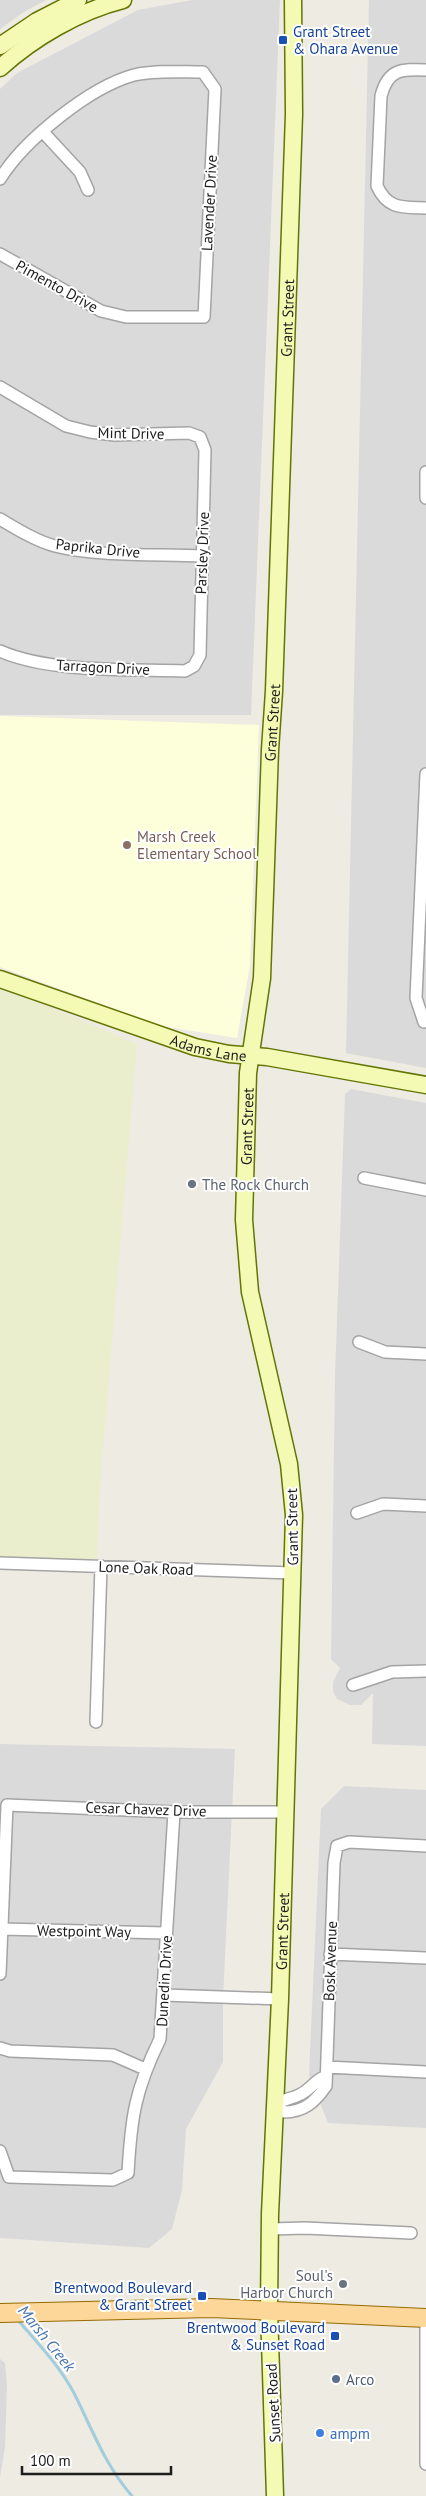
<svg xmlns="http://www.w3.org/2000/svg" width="426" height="2496" viewBox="0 0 426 2496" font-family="'PT Sans',sans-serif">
  <rect width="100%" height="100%" fill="#eeebe2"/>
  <path fill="#dbdada" d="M0 0H46L24 12 0 29Z
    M192 0H280L251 715H0V89L17 73 138 10Z
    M369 0H426V1068L346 1053Z
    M351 1089 426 1103V1746L372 1744 373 1693 361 1705H350L337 1699 333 1691V1682L340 1668 331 1659 335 1377 345 1094Z
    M0 1744 235 1749 223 1998V2062L186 2129 182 2190 172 2229 149 2248 0 2238Z
    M344 1786 426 1790V2128L328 2123 309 2075 321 1809Z
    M0 2359 5 2363 7 2386 5 2447 0 2478Z"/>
  <path fill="#fdffdb" d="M0 716 259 725 250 965 237 1038 161 1026 0 967Z"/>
  <path fill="#eaeecd" d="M0 986 137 1044 101 1471 96 1570 0 1568Z"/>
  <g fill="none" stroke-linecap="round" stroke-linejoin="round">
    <path stroke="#a2cddd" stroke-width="3" d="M16 2318C37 2342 59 2365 74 2393 92 2429 105 2465 132 2496"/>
    <g stroke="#a4a4a4" stroke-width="14">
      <path id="street" d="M426 70C401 69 388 69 381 96L377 186C388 210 403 207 426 208
        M43 132 80 172 88 190
        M0 179C24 140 90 87 134 75 156 70 180 72 203 72L215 89 204 317H126L101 311 0 254
        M0 387 66 426 90 432 114 435 189 433 200 437 205 450 200 655 194 666 185 671C129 669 50 673 0 651
        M426 472V498
        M0 519C17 529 36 541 55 546 98 557 157 554 202 556
        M424 1022 416 998 426 774
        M364 1178 426 1190
        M359 1342 385 1352 426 1354
        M357 1513 383 1504 426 1506
        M0 1563 293 1573
        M353 1685 392 1672 426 1671
        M96 1722 101 1566
        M2 1929 166 1933
        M330 1954 426 1958
        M0 1974 7 1805 174 1812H285
        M164 1995 280 1999
        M0 2048 10 2051 113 2055 145 2069
        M327 2067 426 2072
        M326 2076C315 2080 311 2089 301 2094 292 2099 283 2099 275 2104L284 2112C304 2112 315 2102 326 2086L334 1863 337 1846 349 1842 426 1846
        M0 2151 9 2177 113 2180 128 2173C131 2118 135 2090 160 2039L174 1812
        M271 2229 305 2228 411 2233
        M426 2318V2464"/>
    </g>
    <g stroke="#637503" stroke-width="19">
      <g id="secondary">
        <path d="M0 46 37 21 78 0"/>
        <path d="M0 68C33 38 79 11 123 0"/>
        <path id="s1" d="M0 979 195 1047 229 1054 267 1057 426 1085"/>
        <path id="s2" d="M275 2496 269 2310 270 2214 280 1999 294 1515 289 1464 250 1292 244 1220 248 1073 262 978 270 750 274 691 294 114 293 0"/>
      </g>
    </g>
    <g stroke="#966b00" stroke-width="20">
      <path id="primary" d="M0 2313 211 2308 426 2318"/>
    </g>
    <use href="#street" stroke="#fff" stroke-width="11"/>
    <use href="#secondary" stroke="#f4fab4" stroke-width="16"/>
    <use href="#primary" stroke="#fdd699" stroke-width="18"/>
  </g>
  <g fill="#1a4fb4" stroke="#fff" stroke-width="2">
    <rect x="278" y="35" width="10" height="10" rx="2.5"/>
    <rect x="197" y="2291" width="10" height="10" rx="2.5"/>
    <rect x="330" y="2331" width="10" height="10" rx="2.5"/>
  </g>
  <circle fill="#8d6e63" stroke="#fff" stroke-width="2" cx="127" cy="845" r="5"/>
  <g fill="#6b7280" stroke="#fff" stroke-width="2">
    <circle cx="192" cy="1184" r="5"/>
    <circle cx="343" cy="2284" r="5"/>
  </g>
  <circle fill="#5c6f8a" stroke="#fff" stroke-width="2" cx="336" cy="2379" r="5"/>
  <circle fill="#3f7fe0" stroke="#fff" stroke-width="2" cx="320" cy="2433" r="5"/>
  <g text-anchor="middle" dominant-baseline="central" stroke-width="4" stroke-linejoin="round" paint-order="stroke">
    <g font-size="15" fill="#164399" stroke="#fff" text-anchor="end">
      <text x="293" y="31" text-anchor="start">Grant Street<tspan x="293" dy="17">&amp; Ohara Avenue</tspan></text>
      <text x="192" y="2287">Brentwood Boulevard<tspan x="192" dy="17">&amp; Grant Street</tspan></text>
      <text x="325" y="2327">Brentwood Boulevard<tspan x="325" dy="17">&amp; Sunset Road</tspan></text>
    </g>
    <g font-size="15" fill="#1d1d1d" stroke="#fff">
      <text transform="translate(209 203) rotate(-87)">Lavender Drive</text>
      <text transform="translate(57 286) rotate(29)">Pimento Drive</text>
      <text stroke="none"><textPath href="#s2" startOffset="2185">Grant Street</textPath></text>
      <text transform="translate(131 433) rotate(1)">Mint Drive</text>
      <text transform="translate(98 548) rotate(6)">Paprika Drive</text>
      <text transform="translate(202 553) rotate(-88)">Parsley Drive</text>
      <text transform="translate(103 667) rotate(3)">Tarragon Drive</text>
      <text stroke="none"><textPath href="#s2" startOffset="1780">Grant Street</textPath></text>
      <text stroke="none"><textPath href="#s1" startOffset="220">Adams Lane</textPath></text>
      <text stroke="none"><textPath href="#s2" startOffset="1375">Grant Street</textPath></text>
      <text transform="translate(292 1527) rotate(-91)">Grant Street</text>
      <text transform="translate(146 1568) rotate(2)">Lone Oak Road</text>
      <text transform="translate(146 1809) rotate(2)">Cesar Chavez Drive</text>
      <text transform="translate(84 1931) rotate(1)">Westpoint Way</text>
      <text stroke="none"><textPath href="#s2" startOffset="565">Grant Street</textPath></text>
      <text transform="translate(330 1961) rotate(-88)">Bosk Avenue</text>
      <text transform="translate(164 1981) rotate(-87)">Dunedin Drive</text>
      <text transform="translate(273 2403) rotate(-93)">Sunset Road</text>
    </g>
    <g font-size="15" fill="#785e54" stroke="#fff" text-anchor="start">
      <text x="137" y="836">Marsh Creek<tspan x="137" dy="17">Elementary School</tspan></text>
    </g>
    <g font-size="15" fill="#5b616d" stroke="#fff" text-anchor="start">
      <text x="202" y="1184">The Rock Church</text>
      <text x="333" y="2275" text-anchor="end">Soul's<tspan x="333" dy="17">Harbor Church</tspan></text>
    </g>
    <g font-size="15" fill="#4e5e75" stroke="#fff" text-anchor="start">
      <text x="346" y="2379">Arco</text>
    </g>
    <g font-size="15" fill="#366cbe" stroke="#fff" text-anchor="start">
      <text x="330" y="2433">ampm</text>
    </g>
    <g font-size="16" font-style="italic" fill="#4876ae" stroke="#fff">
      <text transform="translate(47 2338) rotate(51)">Marsh Creek</text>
    </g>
  </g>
  <path d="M22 2466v8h149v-8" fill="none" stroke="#1d1d1d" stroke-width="2.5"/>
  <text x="30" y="2466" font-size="15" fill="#1d1d1d" stroke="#ffffff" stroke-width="4" paint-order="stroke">100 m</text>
</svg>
